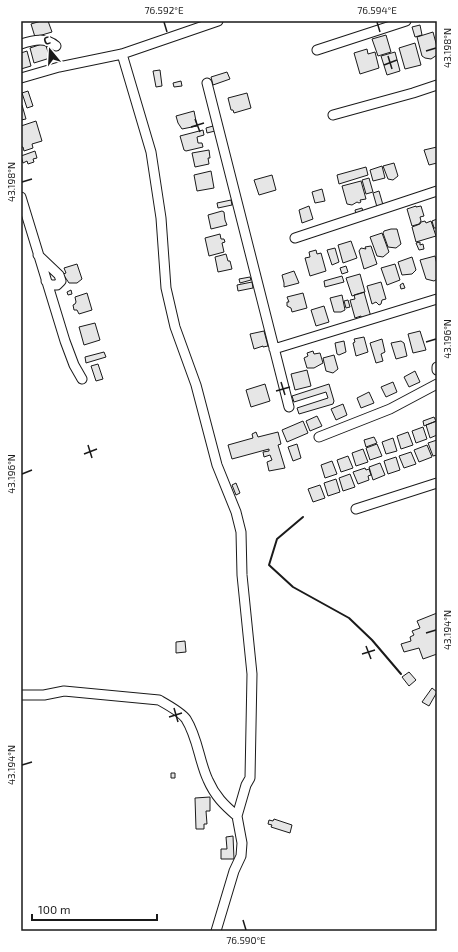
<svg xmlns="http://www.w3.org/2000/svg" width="458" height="952" viewBox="0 0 458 952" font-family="'Exo 2',sans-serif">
  <rect width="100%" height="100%" fill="#fff"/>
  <path fill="#e6e6e6" stroke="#1a1a1a" d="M41 21H48L52 32 35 37 31 24Z
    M420 25 422 35 415 37 412 27Z
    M433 32 437 47V55L431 59 425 58 422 56 417 37Z
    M386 35 391 52 378 56 372 39Z
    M45 43 50 58 34 63 30 48Z
    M415 43 421 65 405 69 399 48Z
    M367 49 368 54 375 52 379 68 360 74 354 53Z
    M27 51 31 66 21 69V53Z
    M395 52 400 71 387 75 381 56Z
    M160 70 162 86 156 87 153 71Z
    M227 72 230 79 213 85 211 77Z
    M181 81 182 86 174 87 173 83Z
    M28 91 33 106 27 108 22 93Z
    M247 93 251 108 234 113 233 110H231L228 98Z
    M22 105 26 119 21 120V106Z
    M194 111 197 126 182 129 178 123 176 116Z
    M36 121 42 141 32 144 33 148 24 151 23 147H21V126Z
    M213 126 215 131 207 133 206 128Z
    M203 130 204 135 197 137 198 143H202L203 147 186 151 184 150 180 136Z
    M437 147V163L429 165 424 150Z
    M209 150 210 158H208L209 164 195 167 192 153Z
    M35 151 37 158 33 159 34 162 28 164 27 161 23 163 21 156Z
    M394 163 398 176 393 180 388 179 383 166Z
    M382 166 385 178 373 181 370 170Z
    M366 167 368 175 339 184 337 175Z
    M211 171 214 188 197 191 194 175Z
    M272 175 276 190 259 195 254 180Z
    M369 178 373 192 366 194 362 180Z
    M361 181 366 199 360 200 361 202 359 203 357 202 352 205 347 204 342 186Z
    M322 189 325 201 315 203 312 192Z
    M379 191 383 205 377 207 373 193Z
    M231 200 232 205 218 208 217 203Z
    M309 206 313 219 302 223 299 210Z
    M416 206V207L421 206 424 216 420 217 421 221 419 224 412 226 407 209Z
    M362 208 363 212 356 214 355 210Z
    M222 211 224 212 225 220 227 225 211 229 208 215Z
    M437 219V228H434L432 221Z
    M425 221 426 223 431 221 436 236 416 242 412 227 420 224 421 222Z
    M391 229H397L401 244 396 248 388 247 383 233 384 231Z
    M382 233 389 252 383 257 377 256 370 237Z
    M220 234 221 239H224L225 242 222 243 224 252 209 256 205 238Z
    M351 241 357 258 343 263 338 245Z
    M420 242V245L423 244 424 249 419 250 416 243Z
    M371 246 377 264 364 269 359 251 361 248 366 249 365 247Z
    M335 248 339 262 332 265 327 250Z
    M316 250 317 254 321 253 326 271 310 276 305 258 310 257 309 252Z
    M226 254 228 261H230L232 269 218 272 215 257Z
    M435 256 437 264V279L434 281 426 279 420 260Z
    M412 257 416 270 412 274 402 275 398 262Z
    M77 264 82 279 77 283H69L63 274 66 273 64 268Z
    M395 264 400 280 387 285 381 268Z
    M346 266 348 272 342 274 340 268Z
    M294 271 299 283 284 287V283L282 275Z
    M360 274 365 292 352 296 346 278Z
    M342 276 344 282 325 287 324 281Z
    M250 277 251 280 240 283 239 279Z
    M252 282 253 288 238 291 237 285Z
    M381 282 386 299 382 300 381 304 379 305 376 302 372 304 367 286Z
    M403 283 405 288 401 289 400 285Z
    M71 290 72 294 68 295 67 292Z
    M364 292 371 317 362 319 361 316 355 318 350 300 355 299 354 295Z
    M87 293 92 310 79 314 77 310H74L73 305 75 304 76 302 75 297Z
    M303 293 307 308 292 312 291 308 287 306V302H289L287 297Z
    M342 295 345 310 341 312H334L330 298Z
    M348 300 350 307 346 308 344 301Z
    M324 306 329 322 316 326 311 310Z
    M95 323 100 340 84 345 79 327Z
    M264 331 268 346 263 347V346L254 349 250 334Z
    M420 331 426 350 413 353 408 334Z
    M364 337 368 352 356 356 353 343 355 342 354 339Z
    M382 339 385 352 381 354 383 361 376 363 370 343Z
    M344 341 346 352 339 355 337 354 335 343Z
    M401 341 404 343 407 356 396 359 391 343Z
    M313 351 314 354 320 353 323 363 314 368H307L304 358 308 356 307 353Z
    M104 352 106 357 86 363 85 357Z
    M334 355 338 369 333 373 326 371 323 358Z
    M98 364 103 379 96 381 91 366Z
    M307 370 311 386 295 390 291 374Z
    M415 371 420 382 409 387 404 377Z
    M393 382 397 392 386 397 381 387Z
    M265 384 270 401 251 407 246 390Z
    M329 384 334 401 333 404 299 414 297 408 328 398 326 392 294 402 292 396Z
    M369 392 374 403 361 408 357 398Z
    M343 404 347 415 336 420 331 409Z
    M317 416 322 426 310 431 306 421Z
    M434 417 436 421 424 426 423 421Z
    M303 421 308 433 287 442 282 430Z
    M437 421V435L430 438 426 425Z
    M423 427 427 439 416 443 412 431Z
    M256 432 258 437 278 432 281 444 278 445 285 468 269 471 267 462 272 460 270 455 264 457 263 452 269 451V449L232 459 228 445 253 438 252 434Z
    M408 432 413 445 401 449 397 436Z
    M374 437 377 443 366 447 364 440Z
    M393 438 397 451 386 454 382 442Z
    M437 440V455L433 456 428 443Z
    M297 444 301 458 293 461 288 447Z
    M377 444 382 456 370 460 366 448Z
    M427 445 432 457 419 462 414 450Z
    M363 449 368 462 356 466 352 453Z
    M411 452 416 464 404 468 399 456Z
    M348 456 353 468 341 472 337 460Z
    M396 457 400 470 388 474 384 461Z
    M332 461 337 474 325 478 321 465Z
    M380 463 385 475 373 480 369 467Z
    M365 468 366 470 369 469 371 475 368 476 369 480 358 484 353 472Z
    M350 474 355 487 343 491 339 478Z
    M336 479 340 492 328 496 324 483Z
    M236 483 240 493 236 495 232 485Z
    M320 485 325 498 313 502 308 489Z
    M437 613V654L423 659 419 648 404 652 401 644 411 641 410 637 414 635 412 631 420 628 417 621Z
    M185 641 186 652 176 653V642Z
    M409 672 416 680 409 686 402 677Z
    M432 688 437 692 429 706 422 702Z
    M171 773H175V778H171Z
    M210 797V811H206L207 824H204V829H196L195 798Z
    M274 819 292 825 290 833 271 827 272 825 268 824 269 820 273 821Z
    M233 836 234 859H221V849H227L226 837Z"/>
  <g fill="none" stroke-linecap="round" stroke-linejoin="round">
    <g stroke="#1a1a1a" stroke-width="11">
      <path id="minor" d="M21 44C34 40 45 37 56 46
        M317 50 406 21
        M122 54 151 152 161 218 166 288 175 327 196 385 217 465 236 512 241 532 242 575 252 674 250 778 246 785 237 816 242 843 241 856 234 871 216 931
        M21 78 59 67 122 54 218 21
        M207 83 289 407
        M333 115 413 93 437 85
        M21 197 65 341 74 365 82 379
        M295 238 437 191
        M38 255 59 275 61 281 57 285H50L46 281
        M274 349 437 299
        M437 367V370
        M319 437 390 409 437 384
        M356 509 437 483
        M21 695H44L64 691 159 700C166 704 181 712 186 719 198 738 199 761 208 780 215 796 224 805 237 816"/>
    </g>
    <use href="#minor" stroke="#fff" stroke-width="9"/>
    <path stroke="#1a1a1a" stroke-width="2" d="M303 517 277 539 269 565 293 587 349 618 372 640 401 674"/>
  </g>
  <path fill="none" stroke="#1a1a1a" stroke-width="1.5" d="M164 22 167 32M377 22 380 32M426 51 436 48M388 56 392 69M384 65 397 60M195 119 200 132M191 127 204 123M22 182 32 179M426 342 436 339M281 382 285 395M276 391 290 387M88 445 92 458M84 454 97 449M22 474 32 470M426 633 436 630M366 646 371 659M362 654 375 650M174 708 178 722M169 717 182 713M22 765 32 762M243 920 246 930"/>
  <rect width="458" height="952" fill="none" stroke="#ffffff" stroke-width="44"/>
  <g transform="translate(50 50) rotate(342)" stroke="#ffffff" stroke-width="3" paint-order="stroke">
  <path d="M0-3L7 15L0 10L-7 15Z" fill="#1a1a1a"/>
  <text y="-6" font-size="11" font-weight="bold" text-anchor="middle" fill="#1a1a1a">С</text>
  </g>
  <path d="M32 914v6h125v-6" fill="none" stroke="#1a1a1a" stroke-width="2"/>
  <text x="38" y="914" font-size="12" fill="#1a1a1a" stroke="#ffffff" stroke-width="3" paint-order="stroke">100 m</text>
  <rect x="22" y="22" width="414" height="908" fill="none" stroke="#1a1a1a" stroke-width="1.5"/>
  <g font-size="10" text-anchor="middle" fill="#1a1a1a">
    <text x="164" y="14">76.592°E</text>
    <text x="377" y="14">76.594°E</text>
    <text transform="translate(447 48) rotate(-90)" y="4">43.198°N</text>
    <text transform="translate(11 182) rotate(-90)" y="4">43.198°N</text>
    <text transform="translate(447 339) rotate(-90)" y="4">43.196°N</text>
    <text transform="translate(11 474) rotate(-90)" y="4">43.196°N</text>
    <text transform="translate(447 630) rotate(-90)" y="4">43.194°N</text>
    <text transform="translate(11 765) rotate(-90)" y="4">43.194°N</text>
    <text x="246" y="944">76.590°E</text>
  </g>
</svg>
